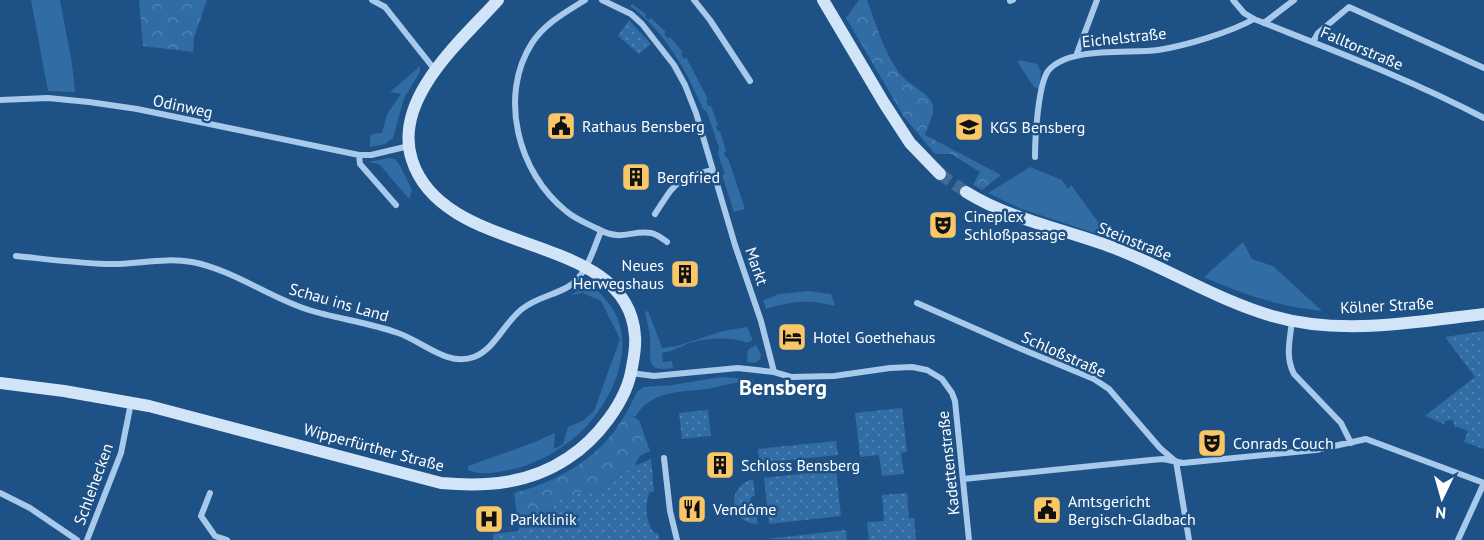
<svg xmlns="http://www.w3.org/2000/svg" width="1484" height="540" viewBox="0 0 1484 540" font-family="'PT Sans',sans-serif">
  <defs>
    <pattern id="forest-crowns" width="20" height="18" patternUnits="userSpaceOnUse" patternTransform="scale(1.5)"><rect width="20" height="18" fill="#316ca4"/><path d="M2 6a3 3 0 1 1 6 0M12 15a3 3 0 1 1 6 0" fill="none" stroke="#5082b2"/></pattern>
    <pattern id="park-dots" width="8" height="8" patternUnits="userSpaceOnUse" patternTransform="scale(1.5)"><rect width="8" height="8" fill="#316ca4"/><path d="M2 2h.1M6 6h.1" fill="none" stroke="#5082b2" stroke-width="1.8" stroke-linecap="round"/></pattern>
  </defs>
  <rect width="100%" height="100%" fill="#1e5186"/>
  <path fill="#316ca4" d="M31 0H60L72 64 75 92 48 91Z
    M632 4 646 14 645 17 649 20 651 18 666 32 664 34 668 38 670 37 683 52 681 54 684 59 686 57 708 99 706 101 708 106H711L718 125 716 126 718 132 720 131 726 151 724 152 726 158H728L745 209 734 212 722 175 725 174 718 154 719 148 707 112 703 109C686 70 665 31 630 6Z
    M1019 60 1037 64 1041 71 1039 89 1034 87 1018 63Z
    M420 66V72L404 98 393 138 385 144 370 147V137L373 134 382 133 387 114 401 94 390 92Z
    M389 158 395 159 399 164 412 190 409 199 379 164 368 162Z
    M1030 167 1062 180 1068 189 1071 185 1101 226 1118 241 1019 208 988 193Z
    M1243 242 1252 259 1273 266 1322 311C1281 307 1241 294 1204 277Z
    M584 287C595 286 603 295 609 304 640 343 612 402 581 432 560 451 532 467 504 471 491 473 480 475 468 470V466L535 442 555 433 554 449 563 444 568 427 584 420 594 411 620 339 601 301 583 293 571 295Z
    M808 291 831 294 835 306C811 299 789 301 766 309L763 300 780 294Z
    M648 311C653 325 658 335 662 348L677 346 723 331 747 327 753 340 747 343C733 336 705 338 689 343 680 347 673 351 662 353L663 362 672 361 673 368C647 372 650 362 650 341 650 331 647 322 645 312Z
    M756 345 761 355 760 359 756 363 747 362 748 350Z
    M721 377 753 379V381C740 382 727 384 717 387 687 394 654 386 635 417L626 413 637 392 643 387 672 385Z"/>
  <path fill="url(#forest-crowns)" d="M139 0H207L194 38 193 52 143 46Z
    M859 0H867C876 24 884 52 899 73 909 85 926 91 933 104V114L925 134 927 136 1001 175 982 190 973 185 980 172 951 154H935L904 117 846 18Z
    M626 413 639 420 650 451 640 456 634 466 598 490 581 492 535 514 519 531 514 493C560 481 603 456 626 413Z"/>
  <path fill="url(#park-dots)" d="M629 20 651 44 639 54 618 36Z
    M1484 331V449L1464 442 1468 431 1458 427 1455 428 1453 420 1445 421 1444 424 1425 416 1475 377 1445 337Z
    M902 408 907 452 901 453 904 474 882 476 879 455 860 457 855 413Z
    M708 410 711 436 682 439 679 413Z
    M836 441 838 455 759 463 758 449Z
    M651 459 654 492H650C644 504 646 522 654 533H658L659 540H493V534L519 531 535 514 559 499 581 492 598 490 634 466Z
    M836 470 841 516 769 524 764 478Z
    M753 479 755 495 751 498 750 503 756 509 758 524C729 523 725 487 753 479Z
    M907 493 909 518H914L916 540H869L867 522 884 521 882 495Z
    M846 530 847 540 767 539Z"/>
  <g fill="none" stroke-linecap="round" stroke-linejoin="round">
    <path stroke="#406b98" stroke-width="12" stroke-dasharray="12 6" stroke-linecap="butt" d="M940 174 966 192"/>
    <path stroke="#a7c9eb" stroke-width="6" d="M372 0 385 7 435 70
      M585 0C566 12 545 23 532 43 498 96 518 173 566 211 575 219 588 224 598 229 622 242 630 230 651 233 657 234 663 239 667 242
      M602 0 631 14 642 24 674 65 685 85 696 113 735 245 761 321 774 372
      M694 0 710 20 750 81
      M1233 0 1244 13 1254 19C1332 50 1410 79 1484 118
      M1010 1 1013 0
      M1264 23 1294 0
      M1313 42 1318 33 1349 7 1484 68
      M1076 56 1097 0
      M0 100 48 98 89 102 137 109 359 155H371L409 146
      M359 155 360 164 396 205
      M1035 157C1035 139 1038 85 1048 71 1068 46 1129 54 1158 50 1185 46 1231 32 1254 19
      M655 214C676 182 674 180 712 170
      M16 256C46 259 76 263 106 264 135 265 163 257 192 262 233 270 267 296 306 309 336 319 368 322 398 333 422 341 447 367 474 357 495 349 504 323 522 309 536 298 551 296 566 288 586 278 593 250 601 231
      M917 303 1019 348 1094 379 1109 389 1160 448 1175 461
      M1292 321C1290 339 1285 357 1294 374L1341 423 1351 443
      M631 373 654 376 738 368 774 372 791 377 834 376 890 368 912 367 927 370 942 379 952 393 955 401 969 540
      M664 458 670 511 677 540
      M1176 461 1189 540
      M963 479 1151 460 1163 459 1183 463 1316 450 1366 439 1484 483
      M0 493 30 508 77 540
      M210 493 201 516 215 536 227 540
      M87 540 121 453 131 403
      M1458 540 1484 483"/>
    <path stroke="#d2e5f8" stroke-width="12" d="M823 0 884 103 910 143 940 174
      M966 192C1011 220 1064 229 1114 248 1167 268 1217 300 1272 316 1341 336 1415 322 1484 314
      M0 383 64 391 149 406 441 483C487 487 529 484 568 458 596 440 627 402 632 367 634 357 636 346 635 336 628 229 444 260 412 160 392 99 461 41 498 0"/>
  </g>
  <defs>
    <g id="civic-square" transform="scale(1.5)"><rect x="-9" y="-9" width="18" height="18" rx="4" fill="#fac766" stroke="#1e5186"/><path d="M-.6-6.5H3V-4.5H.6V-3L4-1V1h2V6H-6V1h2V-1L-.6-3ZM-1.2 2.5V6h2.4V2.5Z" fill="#111"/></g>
    <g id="school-square" transform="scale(1.5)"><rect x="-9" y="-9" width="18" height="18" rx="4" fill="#fac766" stroke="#1e5186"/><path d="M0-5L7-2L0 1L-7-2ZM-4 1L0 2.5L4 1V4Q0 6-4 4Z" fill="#111"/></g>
    <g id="building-square" transform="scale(1.5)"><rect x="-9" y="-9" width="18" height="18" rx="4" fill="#fac766" stroke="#1e5186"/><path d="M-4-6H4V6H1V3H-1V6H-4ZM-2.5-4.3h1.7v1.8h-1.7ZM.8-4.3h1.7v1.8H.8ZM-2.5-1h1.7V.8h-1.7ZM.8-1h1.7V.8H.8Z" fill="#111"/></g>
    <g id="theatre-square" transform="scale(1.5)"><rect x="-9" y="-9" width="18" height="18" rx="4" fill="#fac766" stroke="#1e5186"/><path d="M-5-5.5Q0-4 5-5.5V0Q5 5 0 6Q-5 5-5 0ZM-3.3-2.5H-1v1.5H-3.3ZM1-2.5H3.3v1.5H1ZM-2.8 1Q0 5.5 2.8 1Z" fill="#111"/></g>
    <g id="hotel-square" transform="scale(1.5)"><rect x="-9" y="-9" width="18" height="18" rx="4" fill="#fac766" stroke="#1e5186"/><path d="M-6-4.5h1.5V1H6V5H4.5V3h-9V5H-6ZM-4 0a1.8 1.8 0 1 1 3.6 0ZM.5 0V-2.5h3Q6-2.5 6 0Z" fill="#111"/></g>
    <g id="restaurant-square" transform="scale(1.5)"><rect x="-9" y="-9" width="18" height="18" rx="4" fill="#fac766" stroke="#1e5186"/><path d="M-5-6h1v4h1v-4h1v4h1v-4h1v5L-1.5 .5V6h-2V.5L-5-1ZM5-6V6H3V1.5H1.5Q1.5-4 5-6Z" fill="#111"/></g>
    <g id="hospital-square" transform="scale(1.5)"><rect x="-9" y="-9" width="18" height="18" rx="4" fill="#fac766" stroke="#1e5186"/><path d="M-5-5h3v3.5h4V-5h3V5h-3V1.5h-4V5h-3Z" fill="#111"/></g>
  </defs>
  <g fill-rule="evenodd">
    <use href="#civic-square" x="561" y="126"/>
    <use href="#school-square" x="969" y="127"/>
    <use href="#building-square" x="636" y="177"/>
    <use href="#theatre-square" x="943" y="225"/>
    <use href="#building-square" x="685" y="274"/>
    <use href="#hotel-square" x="792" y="337"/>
    <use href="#theatre-square" x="1212" y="443"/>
    <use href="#building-square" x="720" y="465"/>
    <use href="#restaurant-square" x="692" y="509"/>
    <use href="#civic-square" x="1047" y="510"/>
    <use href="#hospital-square" x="489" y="519"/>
  </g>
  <g text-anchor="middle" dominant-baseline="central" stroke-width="5" stroke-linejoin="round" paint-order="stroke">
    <g font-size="16" fill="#fff" stroke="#1e5186">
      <text transform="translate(1124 37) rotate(-6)">Eichelstraße</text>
      <text transform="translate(1362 48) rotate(23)">Falltorstraße</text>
      <text transform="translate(183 106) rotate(12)">Odinweg</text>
      <text transform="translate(1135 241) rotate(22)">Steinstraße</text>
      <text transform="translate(757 266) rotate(71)">Markt</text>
      <text transform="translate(339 302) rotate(16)">Schau ins Land</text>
      <text transform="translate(1387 305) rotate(-3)">Kölner Straße</text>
      <text transform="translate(1064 354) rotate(24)">Schloßstraße</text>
      <text transform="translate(374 447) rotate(15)">Wipperfürther Straße</text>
      <text transform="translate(948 463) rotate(-96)">Kadettenstraße</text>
      <text transform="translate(93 484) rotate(-70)">Schlehecken</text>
    </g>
    <g font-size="16" fill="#fff" stroke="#1e5186" text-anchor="start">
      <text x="582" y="126">Rathaus Bensberg</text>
      <text x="990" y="127">KGS Bensberg</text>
      <text x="657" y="177">Bergfried</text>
      <text x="964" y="216">Cineplex<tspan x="964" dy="18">Schloßpassage</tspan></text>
      <text x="664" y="265" text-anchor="end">Neues<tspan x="664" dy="18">Herwegshaus</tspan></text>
      <text x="813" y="337">Hotel Goethehaus</text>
      <text x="1233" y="443">Conrads Couch</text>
      <text x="741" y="465">Schloss Bensberg</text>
      <text x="1068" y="501">Amtsgericht<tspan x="1068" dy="18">Bergisch-Gladbach</tspan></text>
      <text x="713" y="509">Vendôme</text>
      <text x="510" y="519">Parkklinik</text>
    </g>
    <g font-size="22" font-weight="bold" fill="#fff" stroke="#1e5186">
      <text x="783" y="387">Bensberg</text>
    </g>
  </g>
  <g transform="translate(1442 498) rotate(185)" stroke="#1e5186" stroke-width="4.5" paint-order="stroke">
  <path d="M0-4.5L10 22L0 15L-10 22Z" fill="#ffffff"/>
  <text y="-9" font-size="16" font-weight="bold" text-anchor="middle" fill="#ffffff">N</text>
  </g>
</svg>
